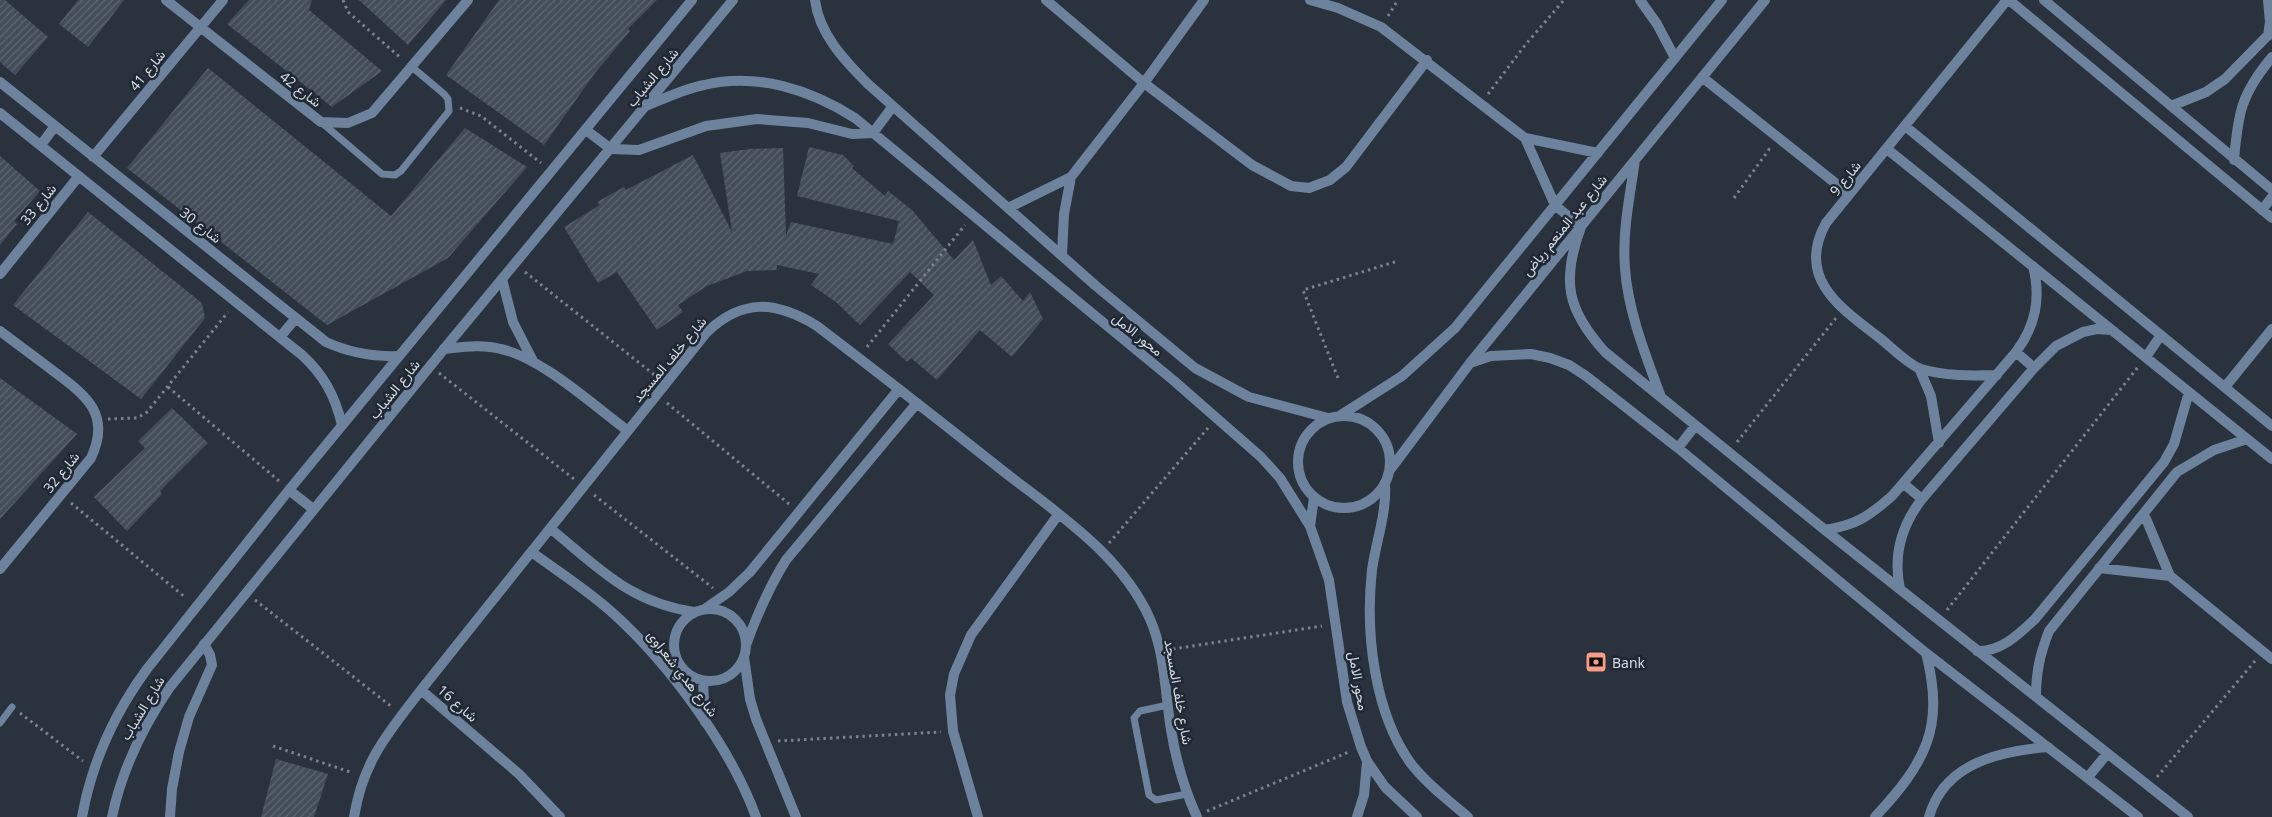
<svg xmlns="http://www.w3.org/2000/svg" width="2272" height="817" viewBox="0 0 2272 817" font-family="'Noto Sans',Vazirmatn,sans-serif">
  <defs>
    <pattern id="building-hatch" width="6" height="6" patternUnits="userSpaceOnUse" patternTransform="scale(1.25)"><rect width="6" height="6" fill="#434d59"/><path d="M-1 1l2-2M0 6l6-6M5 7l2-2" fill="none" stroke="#5d6671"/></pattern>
  </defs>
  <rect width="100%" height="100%" fill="#29323d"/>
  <path fill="url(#building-hatch)" d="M0 0H5L48 37 15 75 0 62Z
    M78 0H124L88 47 59 24Z
    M249 0H312L309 10 382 71 332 107 227 24Z
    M359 0H446L408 45Z
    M499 0H657L628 29 630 31 595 73 544 145 446 75Z
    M208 68 391 216 465 128 527 167 448 258 327 325 127 168Z
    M809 147 843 155 854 166 852 168 885 196 888 191 912 210 954 260 973 240 991 285 1001 276 1023 301 1030 292 1043 319 1012 357 980 330 937 380 911 358 907 362 888 344 934 295 910 272 860 325 836 302 811 285 819 274 777 265V270L747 271 707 286 678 305 683 312 657 330 617 272 598 283 564 227 600 205 597 202 624 187 626 190 693 155 732 232 720 153 750 149 783 148 786 236 791 222 893 244 899 221 797 196Z
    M0 156 40 191 14 221 17 224 0 245Z
    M88 212 202 303 205 318 141 399 13 305Z
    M0 378 77 434 0 519Z
    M172 408 208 443 160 491 162 494 127 531 94 497 145 448 138 441Z
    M276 759 328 774 314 817H261Z"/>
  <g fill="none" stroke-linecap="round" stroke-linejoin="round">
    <path stroke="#7a828b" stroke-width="3" stroke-dasharray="2.5 4" stroke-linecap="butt" d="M343 0 348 12 402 59
      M1388 16 1398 0
      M1488 94 1526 44 1564 0
      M460 108 481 116 541 163
      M1734 198 1770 148
      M525 272 657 377
      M867 347 965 225
      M439 373 574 479
      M1338 378 1303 290 1398 261
      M168 387 279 481
      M667 403 789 504
      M108 419 137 418 147 412 228 312
      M1737 442 1836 318
      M594 495 713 588
      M71 503 186 598
      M1109 543 1208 428
      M255 600 392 707
      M1947 610 2138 367
      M1173 649 1322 626
      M20 713 83 761
      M778 741 941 732
      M273 746 353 773
      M2157 777 2255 661
      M1207 811 1349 752"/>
    <path stroke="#6d839d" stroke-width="7" d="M321 122 382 174 395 175 401 171 449 111 448 99 444 94 412 67
      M1168 705 1140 711 1134 718 1149 795 1156 800 1187 794
      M0 723 12 707"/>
    <path stroke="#6d839d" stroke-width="10" d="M166 0 321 122 348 123 372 113 468 0
      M815 0C819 34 845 61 868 84L1096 286 1195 368 1249 397 1328 418
      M1046 0 1144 83 1252 165 1291 186 1309 188 1330 180 1346 167 1427 60
      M1310 0 1338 8 1381 27 1525 138 1555 205 1581 227C1561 281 1567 310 1605 352L1825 530 2188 817
      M1640 0 1657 24 1675 58
      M2009 0 2272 218
      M2044 0 2272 190
      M2268 0 2270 22 2268 36
      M1702 77 1849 194
      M0 82 326 342C350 353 372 357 399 356
      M646 106C665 98 684 89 704 85 757 72 811 90 855 118L1173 380 1261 457 1280 478 1310 526 1329 580 1347 702 1361 747 1367 761 1385 787 1417 817
      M2171 106 2206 92 2225 79 2272 31
      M0 113 302 355C324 375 335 396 342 425
      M1905 126 2272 426
      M1525 138 1598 153
      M41 145 55 126
      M611 149 639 150 706 126 757 119 808 123 852 134 873 133 893 106
      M1887 149 2272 459
      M93 157 223 0
      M1635 160C1630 196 1622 232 1625 268 1628 312 1646 356 1661 397
      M2234 160C2238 113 2241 94 2272 57
      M1008 208 1071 177 1144 83 1204 0
      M2262 210 2272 197
      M1062 255 1064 214 1071 177
      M0 274 79 176
      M502 279 513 322 533 361
      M0 331C17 344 35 357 52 370 85 395 112 413 91 458L0 569
      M280 337 296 318
      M444 349C463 347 482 344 501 349 542 358 593 405 628 431
      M2016 352 2034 368
      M2146 357 2161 335
      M1470 363 1491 356 1531 354 1550 358 1569 365 1586 376 1678 448 1926 653 2138 817
      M1919 368 1931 396 1939 443
      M1997 375C1971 376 1945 376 1921 369 1909 365 1891 347 1881 339 1842 309 1795 279 1826 223L2007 0
      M2225 387 2272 329
      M1341 415 1402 376 1455 328 1722 0
      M1298 462a46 46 0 1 1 92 0a46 46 0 1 1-92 0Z
      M1678 448 1695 426
      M1390 470 1470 363 1765 0
      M1385 483C1387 513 1376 541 1372 570 1365 632 1374 714 1412 765 1428 785 1449 801 1468 817
      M1904 484 1922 499
      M2144 514 2170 576 2272 659
      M1310 526 1314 498
      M551 529C600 569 629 602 694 612
      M1825 530C1856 525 1868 517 1892 496L2016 352C2036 325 2041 298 2033 266
      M533 553C560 573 590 592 615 615 669 664 731 748 756 817
      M2099 568 2170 576
      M1900 589C1893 556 1901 526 1922 499L2034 368 2056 346 2083 332 2097 329 2111 330
      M706 608 729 592 750 572 899 389
      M674 645a36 36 0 1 1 72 0a36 36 0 1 1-72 0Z
      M746 645C757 615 769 587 786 560L917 403
      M1977 651C2001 652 2018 635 2035 619L2164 462 2174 444 2189 392
      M744 657 750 699 756 719 796 817
      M703 681 705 722
      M421 690 519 774 560 817
      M2036 697C2036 672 2040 654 2049 631L2177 472 2214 450 2247 439
      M2088 777 2107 754
      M170 817 172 789 179 752 189 717 212 665 210 655 204 644
      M354 817C363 761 388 733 421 690L707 332C743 298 776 301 817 326 876 371 935 417 993 463 1050 509 1119 550 1150 619 1165 653 1165 693 1171 730 1176 760 1184 789 1197 817
      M978 817 953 731 950 695 954 674 971 635 1058 515
      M1357 817 1364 795 1367 762
      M1875 817C1926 762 1945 728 1926 653
      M1929 817C1944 763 2000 751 2048 747"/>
    <path stroke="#6d839d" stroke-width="10" d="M586 130 611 149
      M289 490 313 509
      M82 817C92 761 114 714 147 669L289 490 692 0
      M112 817C122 769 142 728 170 687L444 349 733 0"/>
  </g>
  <defs>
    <g id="bank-square" transform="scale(1.125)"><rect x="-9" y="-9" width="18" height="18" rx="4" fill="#f49e8a" stroke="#1f2833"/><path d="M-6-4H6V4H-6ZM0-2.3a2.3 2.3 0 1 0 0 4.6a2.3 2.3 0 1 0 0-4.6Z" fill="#111"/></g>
  </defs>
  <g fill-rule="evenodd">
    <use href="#bank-square" x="1596" y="662"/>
  </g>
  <g text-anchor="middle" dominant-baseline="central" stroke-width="5" stroke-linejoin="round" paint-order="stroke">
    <g font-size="14" fill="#d5dbe2" stroke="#1f2833">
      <text transform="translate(147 70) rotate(-51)">شارع 41</text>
      <text transform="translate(652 77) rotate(-50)">شارع الشباب</text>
      <text transform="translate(301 89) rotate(38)">شارع 42</text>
      <text transform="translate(1845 178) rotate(-51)">شارع 9</text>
      <text transform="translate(38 204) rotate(-51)">شارع 33</text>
      <text transform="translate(201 225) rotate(38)">شارع 30</text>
      <text transform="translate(1564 225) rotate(-51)">شارع عبد المنعم رياض</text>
      <text transform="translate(1138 334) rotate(39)">محور الامل</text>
      <text transform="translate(669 359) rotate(-50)">شارع خلف المسجد</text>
      <text transform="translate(394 389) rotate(-51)">شارع الشباب</text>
      <text transform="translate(61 472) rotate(-51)">شارع 32</text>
      <text transform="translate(683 673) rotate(52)">شارع هدي شعراوى</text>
      <text transform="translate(1359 681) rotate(80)">محور الامل</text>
      <text transform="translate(1179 692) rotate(80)">شارع خلف المسجد</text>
      <text transform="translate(458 703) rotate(41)">شارع 16</text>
      <text transform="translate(142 708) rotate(-59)">شارع الشباب</text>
    </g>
    <g font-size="14" fill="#d5dbe2" stroke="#1f2833" text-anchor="start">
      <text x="1612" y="662">Bank</text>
    </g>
  </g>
</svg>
